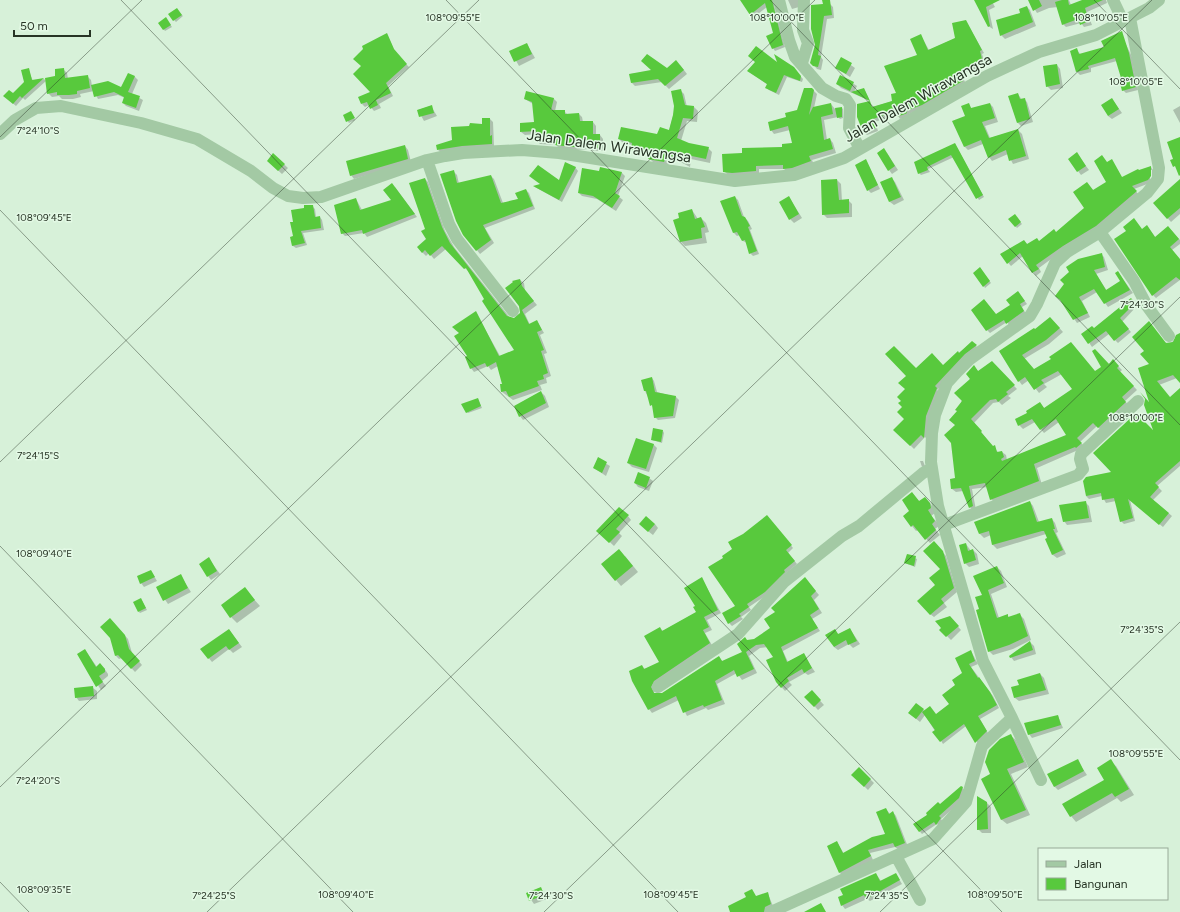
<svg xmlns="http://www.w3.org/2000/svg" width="1180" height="912" viewBox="0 0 1180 912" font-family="Figtree,sans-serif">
  <rect width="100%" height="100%" fill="#d7f1d9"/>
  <path fill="#0003" fill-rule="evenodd" d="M741 0H775L774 5 785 47 775 51 773 48 774 34 767 7 754 17Z
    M788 0H800L799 7 792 9Z
    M976 0H991L995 7 989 10 993 29 988 26Z
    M1029 0H1069L1071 5 1085 0H1106L1107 3 1087 12 1092 25 1084 27 1081 23 1066 27 1063 24 1058 7 1049 8 1037 13Z
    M830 4 833 7 834 18 827 19 821 57 823 60 821 70 817 69 811 62 816 45 812 29Z
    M1027 7 1030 10 1036 26 1005 39 1001 35Z
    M178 11 183 16 176 22 174 20Z
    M167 20 172 27 165 31 159 23Z
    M968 25 984 53 982 54 986 66 965 72 966 77 963 78 966 84 925 107 909 114V116L900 119 897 114 875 122 878 131 867 135 864 132 871 104 873 107 893 101 919 56 921 36 929 50 956 38Z
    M387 34 396 54 409 67 388 86 393 96 379 104 381 108 374 111 369 105 365 107 362 104 372 92Z
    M1122 36 1132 57 1138 90 1126 93 1123 90 1122 79 1117 61 1091 68V72L1080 75 1077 72V50L1081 55 1105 48Z
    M527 44 535 58 519 66 511 52Z
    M841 58 855 68 850 77 836 68Z
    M680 65 687 74 669 89 662 82 635 86 632 83 630 74 667 70Z
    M779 65 796 71 803 79 802 82 787 77 779 95 769 90 766 87 768 85 748 71Z
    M1057 65 1060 69 1063 88 1051 90 1047 86Z
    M28 69 33 81 44 79 46 81 25 100 23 98 16 106 4 96 13 95 26 82Z
    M63 69 67 73 68 79 87 76 91 80 92 86 122 88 128 74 135 77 138 80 132 94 143 100 139 111 126 106 123 103 125 98 118 95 98 99 94 91 80 94 81 97 73 99H62L59 96 52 97 48 93 56 77Z
    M841 76 857 86 854 92 864 89 870 101 841 88 837 84Z
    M812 89 817 94 814 108 831 104 835 109 842 108 843 109V118L840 119 838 117 824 120 827 140 830 139 833 143 836 153 812 160 814 165 787 172 784 169H759V174L736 176 728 175 724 171 743 154 783 148 793 144 790 130 774 134 771 130 798 111Z
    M680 90 684 94 687 107H694L698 111 697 122 687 121 681 141 688 144 708 148 712 152 710 163 691 159 690 167 671 157 668 166 653 162 649 158 650 156 636 153 632 149 633 145 623 143 619 139 658 135 669 131Z
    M1018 94 1022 100 1024 99 1027 102 1033 122 1021 126 1018 123Z
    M553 98 557 102 555 111H564L568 115 579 114 582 117 583 122H593L596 126V135H600L603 139V151H593L589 149 576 150 559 148 556 145 540 144 537 141V134L525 135 521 132 535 123 533 104 525 99Z
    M1112 99 1122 113 1112 119 1108 116Z
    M968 104 972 109 990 104 993 107 998 122 985 126 990 138 1018 130 1022 134 1029 159 1013 164 1008 154 992 161 989 157 983 144 968 150 965 147 966 116Z
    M431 106 437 116 424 121 418 110Z
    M1180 106V123L1173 110Z
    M352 114 355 120 349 123 344 116Z
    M483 119H490L493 122 494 146 441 152 438 150 483 125Z
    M955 144 984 197 979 200 954 157 928 169 930 172 921 175 919 173Z
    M405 146 408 150 411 162 354 179 351 175Z
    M887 153 898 170 892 174 889 170Z
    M1077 154 1089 170 1081 175 1069 159Z
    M274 155 288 168 282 174 268 161Z
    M866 161 880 189 871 193 868 190Z
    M1112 161 1122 178 1151 167 1153 170V179L1150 183 1134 189 1139 195 1099 229 1066 248 1039 268 1041 272 1036 276 1023 256 1011 266 1001 255 1024 241 1028 245 1040 242 1056 233 1085 209 1087 183 1094 191 1107 182V163ZM1150 170H1152V181H1150Z
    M575 167 578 171 562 202 535 187 560 181Z
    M611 170 622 173 625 176 618 196 623 200 616 211 597 199 582 196 579 193Z
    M453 171 457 175 459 184 491 176 494 179 503 203 519 199 526 190 529 193 535 209 485 228 494 243 480 254 464 234Z
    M891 178 895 182 904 200 894 205 890 202 881 183Z
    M425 179 428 182 445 231 454 247 511 319 519 318 521 309 506 288 520 280 524 283 525 291 537 305 525 314 530 325 537 321 544 333 540 335 547 353 544 354 551 376 546 378 547 383 540 385 542 390 513 400 502 392 503 385 498 366 491 370 488 366 474 372 471 368 461 334 476 313 500 356 516 351 469 272 446 249 434 259 429 253 426 256 422 252 428 239Z
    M837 180 841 184 842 201 848 200 852 204V217L827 218 823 214Z
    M1180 180V214L1171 222 1154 203Z
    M395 187 417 217 367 237 364 233 345 236 342 233 356 199 362 210 393 201Z
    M735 197 738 200 744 217 748 221 752 229 750 230 759 254 753 256 750 253 747 243 743 241 740 235 737 236 734 233 722 201Z
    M789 197 802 218 794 223 790 219Z
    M312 206 315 209 316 217H320L322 220 324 230 303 233 307 245 296 248 293 246 294 222 306 209Z
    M692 210 698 219 701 218 706 223 709 232 705 233 707 243 685 246 680 241 681 218Z
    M1015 216 1022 224 1017 228 1010 220Z
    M1147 226 1156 238 1171 230 1180 240V244L1172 250 1180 260V280L1156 298 1153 295Z
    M1101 254 1104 257 1108 270 1096 274 1107 291 1122 281 1118 272 1133 293 1108 307 1097 292 1082 301 1090 317 1077 323 1062 301Z
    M981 270 991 283 985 288 984 286Z
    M1018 292 1027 304 1022 307 1026 314 1010 326 1007 322 990 333 987 330 996 315 1011 306Z
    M1131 300 1137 306 1122 322 1131 332 1118 343 1109 334 1092 347 1083 334 1095 330Z
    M1054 322 1063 332 1049 344 1024 359 1034 370 1095 372 1113 361 1122 370 1120 372 1137 390 1125 401 1129 406 1102 431 1097 426 1080 442 1085 447 1037 468 1042 485 995 503 991 499 988 487 972 489 976 510 973 511 970 507 963 491 956 492 952 489 956 479 958 411 974 367 979 372 991 362 1017 389 1008 396 1011 398 1002 405 999 402 993 403 974 423 993 447 999 453 1002 452 1006 455 1007 460 1068 435 1059 422 1044 433 1035 422 1023 429 1019 425 1029 413 1040 403 1045 409 1073 389 1062 374 1044 384 1047 387 1039 393 1029 380 1022 385 1019 381 1000 352 1035 331Z
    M1180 334V381L1177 378 1159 385 1170 398 1180 390V466L1157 486 1162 491 1153 500 1172 516 1163 527 1130 500 1135 521 1124 524 1121 521 1116 501 1106 503 1102 496 1089 499 1086 496 1156 434 1151 406V365L1164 342 1170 344Z
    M972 342 979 349 968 357 937 390 940 392 927 439 925 437 914 449 895 430 905 419 902 401 916 370 943 366Z
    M652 378 654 381 657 392 676 397 679 400 675 418 658 420 655 417 653 407 645 391Z
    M541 392 545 396 549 407 523 420 520 416Z
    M478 399 482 408 468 413 467 412Z
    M663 431 664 433 662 443 652 440Z
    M653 444 657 448 649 472 632 467 628 463Z
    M598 459 610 466 606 476 594 468Z
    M920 461H923L925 466 922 467Z
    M649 478 653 481 649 491 638 487 635 483Z
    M912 493 920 502 930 503 934 509 935 513 931 516 938 523 939 526 935 529 940 535 930 543 918 530 916 531 912 526Z
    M1030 502 1033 506 1039 522 1052 519 1055 523 1058 532 1056 533 1066 554 1057 558 1053 555 1046 540 1048 539 1046 534 997 549 993 545 991 535 984 538 980 534 976 522Z
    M1085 502 1089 506 1092 522 1067 525 1064 521Z
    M628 516 631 520 619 533 622 536 614 546 598 531Z
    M769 519 793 548 788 553 797 564 785 574 768 594 749 607 751 610 741 617 743 619 732 626 729 623 737 607 724 558Z
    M655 524 658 528 653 535 644 528Z
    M934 542 946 556 957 592 944 603 947 607 934 617 930 614 942 569Z
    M966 544 971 551 973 550 977 554 979 564 969 567 965 563Z
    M907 555 917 559 915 567 905 563Z
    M625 556 638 572 621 586 616 580Z
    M209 559 220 574 211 580 208 576Z
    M997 567 1001 571 1007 587 991 594 999 618 1007 615 1010 618 1020 615 1024 619 1031 640 1013 649 993 655 989 651 980 610 983 596Z
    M151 571 157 581 144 587 141 583Z
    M180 575 191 592 168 604 157 588Z
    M702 579 721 613 707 620 712 630 705 633 713 647 657 684 654 693 659 696 719 657 723 662 744 652 747 641 755 640 772 628 776 612 808 582 819 595 814 600 822 613 812 619 820 631 783 651 788 662 803 654 815 672 808 675 805 673 789 682 792 685 785 691 777 682 775 657 768 647 760 648 749 656 757 673 742 680 737 673 717 684 725 704 708 710 706 708 687 716 679 700 652 713 649 709 642 666 645 669 660 663V628L663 631 697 612Z
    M245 589 260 606 237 623 231 617Z
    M142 601 147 610 140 613 139 612Z
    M949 617 961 630 951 640 941 630Z
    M110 619 128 639 132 653 142 665 135 672 122 658 119 659 116 656Z
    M850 629 860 644 853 648 849 644 838 650 834 647 835 630 839 635Z
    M229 630 242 647 233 653 229 649 212 662 202 650Z
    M1030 642 1034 646 1036 654 1014 661 1011 657Z
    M85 650 97 667 104 668 108 674V676L102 681 106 686 101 690 78 654Z
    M971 651 978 664 971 667 993 696 999 708 980 719 989 735 979 745 966 726 943 744 925 715 920 722 909 713 923 710 936 715 950 704Z
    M1040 674 1044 678 1049 694 1019 701 1015 698 1020 686Z
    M93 688 97 691V699L79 701 76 697Z
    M812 692 824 705 818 710 806 697Z
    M1058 716 1063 728 1032 738 1029 734Z
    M1011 736 1016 740 1028 767 1011 774 1030 815 1007 824 1002 820 992 775Z
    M1077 760 1087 775 1058 790 1054 786Z
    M1110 761 1116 766 1134 795 1121 802 1117 798 1076 822 1071 816 1105 780Z
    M859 768 874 783 868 790 853 775Z
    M962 788 965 790 962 801 941 819 943 822 939 826 937 824 922 834 914 825Z
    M987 803 991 807V833H982L978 829Z
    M886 809 890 814 893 812 896 816 908 847 899 850 895 847 870 853 873 860 843 876 840 873 829 846 837 842 844 854 886 834Z
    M876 874 881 881 896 874 902 884 870 901 867 899 845 909 842 905Z
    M541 888 547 899 534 904 527 894Z
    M768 894 773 906 767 912H731L756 897Z"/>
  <path fill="#58c93d" d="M740 0H772L783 45 772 49 766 36 773 33 765 3 750 15Z
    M822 0H830L832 15 824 16 818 55 821 56 818 67 813 66 810 63 815 45 811 29V5L823 4Z
    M974 0H1000L986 7 990 26 988 27Z
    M1028 0H1039L1042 6 1033 11Z
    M1062 0H1068L1069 5 1082 0H1103L1085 8 1089 21 1080 25 1078 19 1062 25 1055 2Z
    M1027 6 1033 22 1000 36 996 20 1020 13 1019 9Z
    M177 8 182 15 173 21 168 14Z
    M166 17 171 25 163 30 158 23Z
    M966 20 982 50 980 51 983 63 962 69 964 74 961 75 963 81 922 105 906 111 907 113 905 114 896 117 895 111 873 119 876 128 863 132 857 117V104L870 101 872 107 892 101 891 94 896 93 884 66 917 55 910 39 921 34 928 50 955 38 952 23Z
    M1122 31 1129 53 1136 87 1122 91 1119 79 1121 78 1115 58 1088 66 1089 69 1076 72 1070 51 1077 48 1079 54 1104 47 1101 41Z
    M387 33 394 49 407 64 386 83 391 93 376 100 378 105 370 109 367 102 361 104 358 97 370 92 353 74 361 66 353 59 363 49 362 46Z
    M527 43 532 54 514 62 509 51Z
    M756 46 777 62 774 54 794 67 801 76 800 81 784 75 776 93 765 88 767 84 747 71 755 62 748 56Z
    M647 54 667 68 676 60 684 70 665 86 658 79 631 83 629 74 651 70 641 61Z
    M841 57 852 63 846 74 835 68Z
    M1057 64 1060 84 1046 87 1043 66Z
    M29 68 32 80 44 78 22 98 20 96 13 104 3 96 9 90 13 93 24 82 21 70Z
    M64 68 65 78 88 75 90 88 77 91V94L69 95H57V92L47 94 45 78 55 76V69Z
    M128 73 135 76 128 92 140 96 136 108 122 103 124 97 114 92 94 97 91 85 108 81 121 87Z
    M840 75 854 82 850 91 836 84Z
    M804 88H812L814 90 809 115 813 107 831 103 833 114 821 117 824 140 830 138 833 149 809 156 811 161 792 168 783 169V165L756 166V171L732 173 723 172 722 154 742 153V148L782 147V144L792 143 788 126 770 131 768 122 786 117 785 113 797 110Z
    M864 88 870 101 851 92Z
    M681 89 685 105 694 106 693 119 683 118 677 138 689 143 709 147 706 159 687 155 686 163 667 154 664 162 653 160 648 159 650 153 631 150 632 143 618 139 621 127 657 134 660 127 669 130 673 115 674 106 671 91Z
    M526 91 554 98 551 110H565V114L579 113 580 121H593V134H600V148H589L586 147 587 144 585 147H572L555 145V142L536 141V131L520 132V123L534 122 532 102 524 99Z
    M1018 93 1020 99 1025 98 1030 119 1017 123 1008 96Z
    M1112 98 1119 109 1108 116 1101 105Z
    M969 103 971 108 990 103 995 118 982 122 989 138 1018 129 1026 156 1009 161 1006 150 988 158 981 140 964 147 952 121 965 116 961 106Z
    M432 105 434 113 419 117 417 110Z
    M842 107V117L837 118 835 108Z
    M351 111 355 118 346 122 343 115Z
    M482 118H490V136L492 135V144L462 146 437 150 436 145 452 140 451 127 469 126 470 123 482 124Z
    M1180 137V175L1179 176 1175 166 1173 167 1170 160 1173 159 1167 142Z
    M955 143 983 195 976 199 951 155 927 167 928 170 918 174 914 162Z
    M405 145 408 159 350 176 346 161Z
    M884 148 895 166 888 171 877 153Z
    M1077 152 1086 166 1077 172 1068 159Z
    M273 153 285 164 278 171 267 161Z
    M1102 155 1107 162 1112 159 1122 177 1138 169 1139 170 1151 166V176L1148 180 1132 186 1137 191 1096 226 1063 246 1036 265 1039 269 1032 273 1020 253 1007 264 1000 254 1024 240 1027 244 1037 238 1039 241 1054 229 1056 232 1084 208 1073 192 1087 182 1093 190 1106 182 1094 161Z
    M866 159 878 185 867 191 855 165Z
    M565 162 576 167 559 200 533 186 540 184 529 176 538 165 559 180Z
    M600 167 622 172 615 193 620 196 612 208 593 196 578 193 582 168 599 171Z
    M454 170 457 183 491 175 501 203 518 199 515 193 526 189 533 206 483 225 491 240 476 251 463 235 456 221 440 174Z
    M892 177 901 197 889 202 880 182Z
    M425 178 442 227 450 243 507 316 514 318 520 313 519 306 505 288 513 282 512 281 520 279 522 286 534 301 522 310 529 324 537 320 542 330 537 332 544 350 541 351 548 373 543 375 544 379 537 381 539 386 509 397 506 391 501 392 500 384H502L496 362 487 367 485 363 470 369 465 357 467 356 454 336 459 333 452 327 476 311 499 356 514 350 482 301 484 299 466 268 464 269 442 246 430 256 425 250 422 253 417 247 426 239 421 231 425 229 409 183Z
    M837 179 839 200 849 199V213L822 215 821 180Z
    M1180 179V208L1167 219 1153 203Z
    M392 183 415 214 363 234 362 230 341 234 334 205 356 198 360 210 391 200 383 190Z
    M735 196 742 216 745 217 750 226 748 227 757 251 749 254 745 240 742 241 737 232 733 233 720 201Z
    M789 196 799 214 789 220 779 202Z
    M304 205H313L315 217 320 216 321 228 301 231 305 243 292 246 290 237 293 236 290 222H293L291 210 304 208Z
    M692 209 695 219 701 217 705 227 701 228 702 238 680 242 673 220 679 218 678 213Z
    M1015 214 1021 222 1015 227 1008 219Z
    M1134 218 1142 229 1147 225 1155 237 1168 226 1179 239 1170 247 1180 259V280L1176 277 1152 296 1114 239 1126 231 1123 227Z
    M1102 253 1105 267 1094 270 1106 290 1120 281 1115 273 1118 271 1130 290 1104 304 1094 289 1079 297 1088 313 1073 320 1060 300 1055 296 1064 284 1060 280 1069 272 1066 267 1078 259Z
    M980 267 990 281 983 287 973 273Z
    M1018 291 1025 301 1020 304 1024 311 1006 324 1004 320 986 331 971 310 984 299 996 314 1010 305 1006 300Z
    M1131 298 1135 303 1120 318 1129 329 1114 341 1106 331 1088 344 1081 334 1092 326 1094 328Z
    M1050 317 1060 328 1046 340 1022 355 1034 369 1051 359 1049 357 1071 342 1095 371 1101 367 1092 351 1095 349 1109 364 1113 359 1119 366 1117 368 1134 386 1122 397 1126 402 1098 428 1093 423 1077 438 1082 443 1076 448 1075 447 1034 464 1039 481 990 500 985 483 969 486 973 506 969 508 961 488 951 489 950 479 955 478 951 443 944 435 955 425 949 420 957 411 955 410 962 401 954 393 970 379 966 374 974 365 978 371 992 361 1015 385 1006 392 1008 394 998 402 996 399 990 400 971 419 982 431 981 432 993 446 995 445 997 452 1002 451 1004 457 1001 459 1002 461 1066 435 1056 419 1040 430 1032 419 1018 426 1015 419 1027 413 1026 411 1040 402 1044 408 1072 389 1058 371 1041 380 1044 383 1034 390 1025 377 1018 382 999 351 1034 328 1035 329Z
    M1149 321 1166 343 1173 342 1176 335 1180 333V383L1173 375 1157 381 1170 397 1180 388V461L1155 483 1159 487 1150 497 1169 513 1159 525 1128 499 1133 518 1120 522 1114 498 1102 500 1101 493 1086 496 1083 481 1086 477 1111 472 1093 453 1136 413 1153 430 1144 405 1145 399 1140 392 1149 402 1138 368 1149 364 1140 354 1144 351 1132 337Z
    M972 341 977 345 965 354 935 386 937 388 926 416 924 438 921 435 910 446 893 430 904 419 897 412 902 407 898 403 901 401 897 397 905 389 898 383 906 376 885 354 894 346 916 368 932 353 943 365 958 351 959 353Z
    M652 377 655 392 676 396 673 416 654 418 652 405 650 406 646 391H644L641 380Z
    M541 391 546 403 519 417 514 406Z
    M478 398 481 406 466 413 461 404Z
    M653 428 663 430 661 442 651 440Z
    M636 438 654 444 646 469 627 463Z
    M598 457 607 462 602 473 593 468Z
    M638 472 650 477 646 488 634 483Z
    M912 492 919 501 925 497 930 503 931 508 928 510 935 521 932 524 936 530 925 540 913 525 911 527 903 516 909 511 902 500Z
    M1030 501 1037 522 1052 518 1055 529H1053L1063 550 1052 555 1045 539 1047 538 1044 531H1042L992 545 989 531 979 534 974 522Z
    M1086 501 1089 518 1063 522 1059 505Z
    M619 507 629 515 616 529 620 532 609 543 596 531Z
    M767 515 792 545 786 550 795 561 784 570 785 572 765 592 747 604 749 607 739 614 741 616 728 624 722 613 735 606 708 567 723 558 722 556 732 549 728 542 743 534Z
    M646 516 655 524 648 532 639 524Z
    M934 541 943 551 954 588 941 599 944 603 930 615 917 601 935 585 929 578 940 569 923 551Z
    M966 543 968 551 973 549 976 560 964 564 959 545Z
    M619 549 633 566 615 581 601 564Z
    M907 554 916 556 914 566 904 563Z
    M209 557 217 571 207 577 199 564Z
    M997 566 1004 583 988 590 997 618 1008 614V617L1020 613 1028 636 1009 645 988 652 976 610 979 609 975 597 982 595 973 576Z
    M151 570 155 577 140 584 137 576Z
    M181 574 188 588 163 601 156 587Z
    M702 577 718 610 704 617 709 627 703 630 710 643 654 681 651 687 654 693H662L719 656 722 661 742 652 737 644 745 637 747 640 754 639 770 628 764 619 775 612 771 608 805 577 816 591 811 596 819 609 810 615 818 628 781 647 787 662 804 653 812 668 804 673 802 669 787 678 789 681 781 688 776 682 766 660 773 657 764 644 756 645 746 652 754 669 737 677 734 670 715 681 722 700 704 707 703 705 683 713 676 696 648 710 632 681 629 671 642 665 644 669 659 662 644 636 660 627 662 631 696 612 693 607 695 606 684 588Z
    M245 587 255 600 230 618 221 605Z
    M141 598 146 608 138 612 133 602Z
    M950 616 959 626 946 637 939 630 941 628 935 621Z
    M110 618 125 635 129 649 140 661 131 669 118 655 115 656 110 638 100 627Z
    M850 628 857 641 848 645 846 640 834 647 825 635 835 629 838 634Z
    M229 629 239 643 229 650 226 646 208 659 200 649Z
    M1030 641 1033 650 1010 658 1009 656Z
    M85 649 96 667 100 663 105 669V672L99 676 103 682 96 687 77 654Z
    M971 650 975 661 969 664 978 678 979 677 990 692 997 705 978 716 987 731 975 743 964 724 940 742 932 732 935 730 922 712 930 706 936 714 949 704 942 695 955 685 952 680 962 673 955 658Z
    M1040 673 1046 690 1014 698 1011 687 1019 685 1017 680Z
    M93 686 94 696 75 698 74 688Z
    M812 690 821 700 814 707 804 697Z
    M916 703 924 709 916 719 908 713Z
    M1058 715 1061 725 1028 735 1024 723Z
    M1011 734 1024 762 1007 769 1026 810 1001 820 981 779 990 774 985 762 989 750 1000 739Z
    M1078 759 1084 771 1054 787 1047 774Z
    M1111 759 1129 789 1115 797 1112 793 1070 817 1062 804 1104 780 1097 768Z
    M859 767 871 779 864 787 851 775Z
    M961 786 963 787 959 798 939 816 941 818 936 825 934 822 919 832 913 824 927 815 926 813 938 802 940 804Z
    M977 796 987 802 988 829 977 830Z
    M886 808 889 814 893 811 905 843 895 847 893 843 868 850 871 856 839 873 827 846 837 841 843 853 872 837 885 834 876 812Z
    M876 873 880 881 896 873 900 880 866 899 864 895 841 906 838 897 843 895 840 889Z
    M541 887 544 895 529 901 526 893Z
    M752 889 756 896 768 892 771 904 765 907 764 912H730L728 906 746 897 744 893Z
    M821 903 826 912H804Z"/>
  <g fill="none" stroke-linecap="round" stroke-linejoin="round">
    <path stroke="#a3c9a4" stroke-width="12" d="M779 0 789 40 795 57 822 88 836 96 846 99 850 105 849 128 860 149
      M1113 0 1123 21
      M802 63 808 43 803 30 804 0
      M0 134 15 120 36 108 61 106 141 123 197 139 251 171 273 188 288 196 303 198 321 197 427 160 445 156 463 153 522 150 559 153 735 181 794 175 844 158 987 76 1039 52 1096 35 1149 8 1159 0
      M427 160 449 224 457 239 513 311
      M1100 232 1134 281 1147 306 1169 336
      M944 525 1078 475 1083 469 1080 459 1081 454 1138 401
      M658 687 738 634 784 582 842 536 859 526 923 473 932 468
      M1012 718 1041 780
      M896 856 920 900
      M771 912 933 839 966 802 982 746 1012 718 983 661 938 506 931 462 932 433 935 415 947 383 958 371 970 359 1030 316 1037 304 1055 263 1067 252 1100 232 1147 193 1158 179 1159 168 1130 18"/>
  </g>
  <path fill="none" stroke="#273425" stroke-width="1" stroke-opacity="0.45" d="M121 0 1002 912M446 0 1180 760M770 0 1180 425M1094 0 1180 89M0 137 142 0M0 210 678 912M0 462 479 0M0 546 353 912M0 787 815 0M0 882 29 912M207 912 1152 0M544 912 1180 297M880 912 1180 622"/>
  <g text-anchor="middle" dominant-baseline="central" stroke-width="3" stroke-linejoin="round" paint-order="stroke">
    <g font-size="15" fill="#273425" stroke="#e3f9e5">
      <text transform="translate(918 98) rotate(-29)">Jalan Dalem Wirawangsa</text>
      <text transform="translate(609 146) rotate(8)">Jalan Dalem Wirawangsa</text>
    </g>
  </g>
  <g font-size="10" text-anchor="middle" fill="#273425" stroke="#e3f9e5" stroke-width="3" stroke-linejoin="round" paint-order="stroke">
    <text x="453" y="21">108°09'55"E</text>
    <text x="777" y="21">108°10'00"E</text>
    <text x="1101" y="21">108°10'05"E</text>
    <text x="1136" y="85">108°10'05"E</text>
    <text x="38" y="134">7°24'10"S</text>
    <text x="44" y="221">108°09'45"E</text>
    <text x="1142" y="308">7°24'30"S</text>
    <text x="1136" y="421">108°10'00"E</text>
    <text x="38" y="459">7°24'15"S</text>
    <text x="44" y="557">108°09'40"E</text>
    <text x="1142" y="633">7°24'35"S</text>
    <text x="1136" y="757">108°09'55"E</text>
    <text x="38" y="784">7°24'20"S</text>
    <text x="44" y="893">108°09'35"E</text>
    <text x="346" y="898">108°09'40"E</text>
    <text x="671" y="898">108°09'45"E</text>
    <text x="995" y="898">108°09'50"E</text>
    <text x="214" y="899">7°24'25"S</text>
    <text x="551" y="899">7°24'30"S</text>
    <text x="887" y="899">7°24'35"S</text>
  </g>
  <rect x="1038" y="848" width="130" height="52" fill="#e3f9e5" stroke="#98aa98"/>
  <rect x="1046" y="861" width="20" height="6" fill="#a3c9a4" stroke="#98aa98"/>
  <text x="1074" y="868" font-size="12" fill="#273425">Jalan</text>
  <rect x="1046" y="878" width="20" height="12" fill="#58c93d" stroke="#98aa98"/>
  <text x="1074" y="888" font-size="12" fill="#273425">Bangunan</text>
  <path d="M14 30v6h76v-6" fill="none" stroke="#273425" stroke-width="2"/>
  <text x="20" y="30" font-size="12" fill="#273425" stroke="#e3f9e5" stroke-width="3" paint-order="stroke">50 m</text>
</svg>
